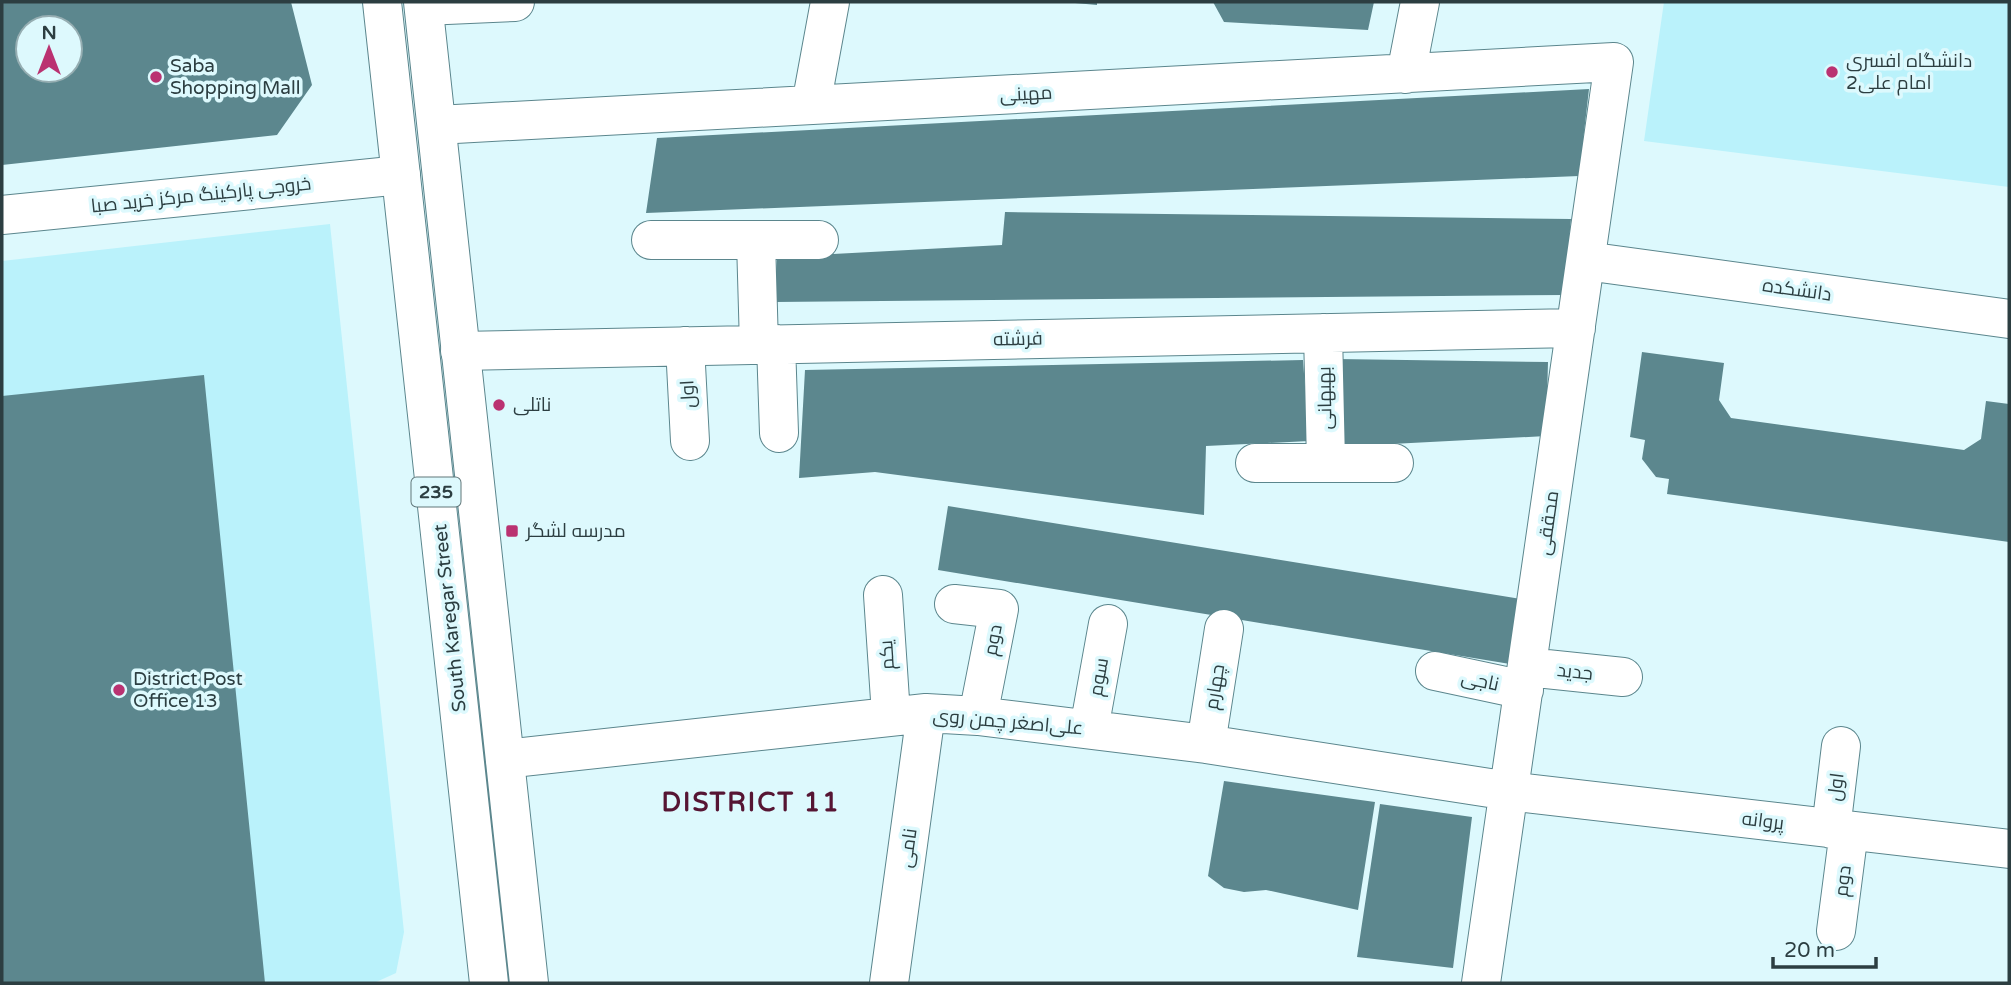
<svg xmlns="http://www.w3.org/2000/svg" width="2011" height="985" viewBox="0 0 2011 985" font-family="'Varela Round',Cairo,sans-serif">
  <rect width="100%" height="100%" fill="#ddf9fd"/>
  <path fill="#baf2fb" d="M1664 2H2009V187L1644 141Z
    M330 224 404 932 396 973 374 983H2V261Z"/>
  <path fill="#5c878e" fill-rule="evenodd" d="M2 2H291L312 85 277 135 2 165ZM28 28H70V70H28Z
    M1064 2H1097V5Z
    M1213 2H1374L1368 30 1224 22Z
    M1589 89 1579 176 646 213 657 138Z
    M1005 212 1571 219 1564 295 774 302 777 257 1002 245Z
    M1642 352 1724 363 1719 400 1731 418 1964 450 1981 439 1986 401 2009 404V542L1667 494 1669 479 1656 477 1642 459 1645 440 1630 437Z
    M1337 359 1548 362 1546 436 1334 447Z
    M1303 360 1309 441 1206 446 1204 515 875 472 799 478 805 370Z
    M204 375 265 983H2V396Z
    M948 506 1521 599 1510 664 938 570Z
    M1224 781 1375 802 1358 910 1266 890 1244 892 1224 888 1208 876Z
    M1380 804 1472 817 1453 968 1357 957Z"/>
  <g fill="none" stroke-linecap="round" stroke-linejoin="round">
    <g stroke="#5b868d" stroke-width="40">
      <path id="minor" d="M424 6 515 2
        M1406 74 1420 2
        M811 105 830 2
        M437 125 1614 62 1481 983
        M2 215 401 175
        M651 240H819
        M756 241 759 345
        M1586 261 2009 319
        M1323 333 1326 462
        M776 344 779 433
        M685 346 690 441
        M460 351 1576 328
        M1255 463H1394
        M883 595 891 715
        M954 604 999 609 978 716
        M1527 667 1623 677
        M1435 671 1524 690
        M1089 729 1108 624
        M1206 744 1224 629
        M505 759 926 713 978 716 1206 744 1509 791
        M1517 792 2009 849
        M1831 829 1841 746
        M1836 931 1849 831
        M889 983 926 713"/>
    </g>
    <g stroke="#5b868d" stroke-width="40">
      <path id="major" d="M382 2 489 983
        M423 2 529 983"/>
    </g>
    <use href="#minor" stroke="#fff" stroke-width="38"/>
    <use href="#major" stroke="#fff" stroke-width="38"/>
  </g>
  <g fill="#ba3271" stroke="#ddf9fd" stroke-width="2.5">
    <circle cx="1832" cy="72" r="7"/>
    <circle cx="156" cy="77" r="7"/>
    <circle cx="499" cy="405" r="7"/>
    <rect x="505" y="524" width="14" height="14" rx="3.5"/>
    <circle cx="119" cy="690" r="7"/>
  </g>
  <g text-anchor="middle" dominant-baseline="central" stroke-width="7" stroke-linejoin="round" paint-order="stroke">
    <rect fill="#ddf9fd" stroke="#617679" stroke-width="2" x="411.5" y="477.5" width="49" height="29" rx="5"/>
    <g font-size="18" font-weight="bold" fill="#2c3e41">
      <text x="436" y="492">235</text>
    </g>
    <g font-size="19" fill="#2c3e41" stroke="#ddf9fd" text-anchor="start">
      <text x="1846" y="61">دانشگاه افسری<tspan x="1846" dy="22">امام علی2</tspan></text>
      <text x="170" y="66">Saba<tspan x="170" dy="22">Shopping Mall</tspan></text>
      <text x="513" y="405">ناتلی</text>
      <text x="526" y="531">مدرسه لشگر</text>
      <text x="133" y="679">District Post<tspan x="133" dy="22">Office 13</tspan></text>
    </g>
    <g font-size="19" fill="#2c3e41" stroke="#ddf9fd">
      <text transform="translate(1026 94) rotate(-3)">مهینی</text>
      <text transform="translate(201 195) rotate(-6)">خروجی پارکینگ مرکز خرید صبا</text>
      <text transform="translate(1797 290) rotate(8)">دانشکده</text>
      <text transform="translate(1018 339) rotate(-1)">فرشته</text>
      <text transform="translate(688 394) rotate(-93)">اول</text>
      <text transform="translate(1325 398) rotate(-91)">بهبهانی</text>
      <text transform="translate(1548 523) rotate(-82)">محققی</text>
      <text transform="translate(450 618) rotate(-96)">South Karegar Street</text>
      <text transform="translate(993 640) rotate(-79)">دوم</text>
      <text transform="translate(887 655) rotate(-94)">یکم</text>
      <text transform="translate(1575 672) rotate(6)">جدید</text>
      <text transform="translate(1099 677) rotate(-80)">سوم</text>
      <text transform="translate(1480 681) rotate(12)">ناجی</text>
      <text transform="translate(1215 687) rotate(-81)">چهارم</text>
      <text transform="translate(1008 722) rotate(5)">علی‌اصغر چمن روی</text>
      <text transform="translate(1836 787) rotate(-83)">اول</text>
      <text transform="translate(1763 821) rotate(7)">پروانه</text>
      <text transform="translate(908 848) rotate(-82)">نامی</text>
      <text transform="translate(1843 881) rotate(-83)">دوم</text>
    </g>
    <g font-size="26" font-weight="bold" letter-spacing="2" fill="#561533" stroke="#ddf9fd">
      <text x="751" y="802">DISTRICT 11</text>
    </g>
  </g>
  <rect width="2011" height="985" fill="none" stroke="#2c3e41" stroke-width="7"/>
  <g transform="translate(49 49)"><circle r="33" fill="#ddf9fd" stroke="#96aeb2" stroke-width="2"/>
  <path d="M0-5L12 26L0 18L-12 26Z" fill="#ba3271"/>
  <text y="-10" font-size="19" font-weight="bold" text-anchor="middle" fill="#2c3e41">N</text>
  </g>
  <path d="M1773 957v10h103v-10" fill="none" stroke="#2c3e41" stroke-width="3.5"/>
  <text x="1784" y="957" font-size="21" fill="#2c3e41" stroke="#ddf9fd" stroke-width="5" paint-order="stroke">20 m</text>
</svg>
